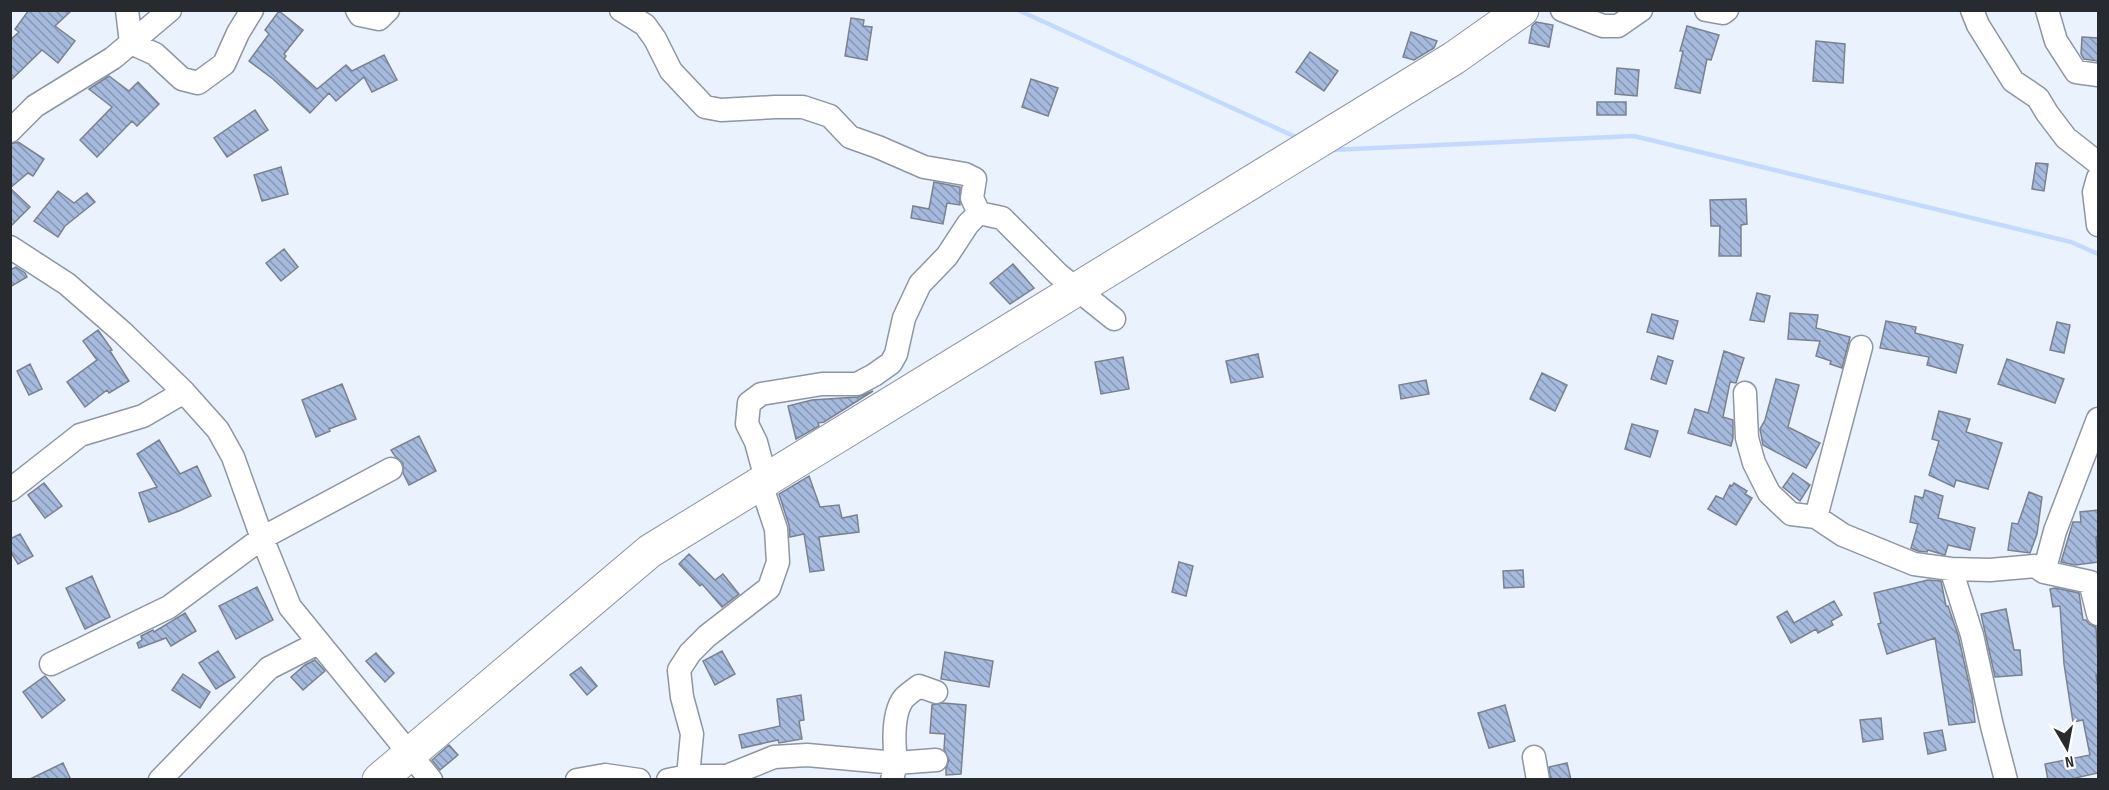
<svg xmlns="http://www.w3.org/2000/svg" width="2109" height="790" viewBox="0 0 2109 790" font-family="'Sofia Sans Condensed',sans-serif">
  <defs>
    <pattern id="building-back-hatch" width="6" height="6" patternUnits="userSpaceOnUse" patternTransform="scale(1.5)"><rect width="6" height="6" fill="#a5badd"/><path d="M-1 5l2 2M0 0l6 6M5-1l2 2" fill="none" stroke="#8697b4"/></pattern>
  </defs>
  <rect width="100%" height="100%" fill="#eaf2fe"/>
  <g fill="none" stroke-linecap="round" stroke-linejoin="round">
    <path stroke="#c3dafe" stroke-width="4.5" d="M1018 10 1298 138
      M1331 150 1634 136 2071 242 2098 254"/>
  </g>
  <path fill="url(#building-back-hatch)" stroke="#7a828f" stroke-width="1.5" d="M29 10H72L55 26 75 41 58 63 42 50 10 81V40L19 32 15 29Z
    M279 11 303 30 284 54 286 56 284 59 317 89 346 65 352 71 384 55 397 80 372 92 364 77 336 101 329 93 310 113 273 79 249 61 269 34 265 30Z
    M851 18 864 20 863 26 872 27 867 60 845 56Z
    M1536 22 1553 25 1549 47 1529 43 1532 26Z
    M1687 26 1719 35 1711 60 1707 59 1700 93 1675 88 1683 51H1680Z
    M1411 32 1437 41 1434 48 1414 60 1403 57Z
    M2082 37 2098 38V61L2084 59 2081 54Z
    M1816 41 1845 44 1843 83 1813 81Z
    M1310 52 1338 71 1324 91 1296 72Z
    M1617 68 1639 70 1637 96 1615 94Z
    M109 76 129 91 138 82 159 104 137 126 132 121 97 157 80 140 112 107 89 89Z
    M1031 79 1058 88 1048 116 1022 107Z
    M1597 102H1626V115H1597Z
    M255 110 268 130 227 157 214 138Z
    M18 142 44 159 33 176 28 173 10 188V144Z
    M2036 163 2048 164 2044 191 2032 189Z
    M281 167 288 194 262 201 254 175Z
    M934 182 960 187V205L947 203 943 224 911 218 913 206 929 209Z
    M10 188 30 207 10 227Z
    M58 191 74 203 87 193 95 202 65 226 58 237 34 221Z
    M1746 199 1747 224 1741 225V256H1719L1720 226H1711L1710 200Z
    M284 249 298 267 281 281 266 263Z
    M1013 264 1034 288 1010 304 990 283Z
    M16 267 25 273 27 277 10 287V270Z
    M1757 293 1770 296 1764 322 1750 320Z
    M1790 313 1818 315 1816 328 1850 337 1842 368 1830 364 1831 361 1816 356 1820 341 1788 339Z
    M1652 314 1678 321 1673 339 1647 332Z
    M1886 321 1916 327 1915 333 1963 345 1956 373 1927 365 1929 357 1880 348Z
    M2057 322 2070 325 2064 353 2050 350Z
    M98 330 112 350 110 351 129 381 109 393 107 390 85 407 67 382 97 360 83 341Z
    M1724 351 1744 358 1736 383 1730 382 1723 417 1733 420V438L1731 446 1688 433 1695 409 1708 413Z
    M1258 354 1263 377 1231 383 1226 361Z
    M1658 356 1673 361 1666 384 1651 379Z
    M1123 357 1129 389 1101 394 1095 362Z
    M2007 359 2064 379 2055 403 1998 384Z
    M30 364 42 389 29 395 17 371Z
    M1542 373 1567 385 1555 411 1530 399Z
    M1776 379 1799 385 1788 427 1820 443 1806 468 1763 445 1760 429 1765 420Z
    M1426 380 1429 394 1401 399 1399 385Z
    M342 384 356 419 329 429 330 431 316 437 302 400Z
    M873 391 824 422 818 423 819 426 796 439 788 406 812 400 858 397Z
    M1939 411 1970 419 1966 432 2002 443 1988 489 1956 480 1954 487 1929 475 1939 441 1932 439Z
    M1632 424 1658 431 1650 457 1625 449Z
    M419 436 436 471 409 485 403 473V463L395 456 391 450Z
    M159 440 180 474 197 466 211 496 179 511 149 522 139 493 157 487 137 454Z
    M1793 473 1810 485 1800 501 1783 487Z
    M809 476 820 507 839 505 842 518 857 515 859 532 819 537 824 570 810 572 804 534 790 537 789 525 779 494Z
    M44 483 62 506 45 518 28 495Z
    M1734 483 1747 491 1745 494 1752 498 1736 525 1708 509 1716 496 1723 499 1730 485 1732 486Z
    M1925 490 1943 496 1938 518 1975 528 1970 550 1948 545 1945 555 1928 550 1927 552 1918 551 1911 548 1918 524 1910 522 1915 496 1923 498Z
    M2029 492 2042 497 2037 534 2030 553 2008 550 2012 523 2018 524Z
    M2098 510V536L2096 537 2098 562 2075 565 2061 562 2073 522H2081L2080 512Z
    M20 534 33 556 18 564 10 551V539Z
    M689 554 715 580 723 574 739 594 722 607 702 584 700 586 679 564Z
    M1179 562 1193 566 1186 596 1172 592Z
    M1523 570 1524 587 1504 588 1503 571Z
    M92 576 110 617 85 629 66 588Z
    M1928 580 1941 581 1946 606H1948L1958 635 1972 697 1975 722 1949 725 1935 638 1887 654 1878 624 1881 623 1874 593Z
    M257 587 273 620 236 639 219 606Z
    M2055 588 2079 593 2083 620H2086L2089 624 2096 627 2098 659V675H2096L2098 687V773L2075 778V780H2048L2045 764 2090 755 2083 720 2073 722 2064 664 2060 606 2053 607 2050 589Z
    M1834 601 1842 615 1831 621 1833 625 1818 633 1816 629 1791 643 1777 617 1787 611 1794 623Z
    M2006 609 2014 650H2020L2022 675 1995 677 1981 614Z
    M185 613 196 631 171 646 166 638 139 648 137 643 142 640 141 636 153 630 154 632Z
    M218 651 235 677 216 689 199 663Z
    M722 651 735 674 715 685 703 661Z
    M945 652 993 661 989 687 941 679Z
    M376 653 394 673 385 682 366 661Z
    M315 660 325 671 303 690 291 677 305 665Z
    M581 667 597 686 587 695 570 675Z
    M183 674 210 692 200 708 172 690Z
    M45 676 65 700 42 718 23 692Z
    M801 695 804 720 799 721 802 739 779 743 778 740 742 748 739 735 780 726 777 699Z
    M943 703 966 705 961 774 946 775V768L949 760 944 749 945 734 930 733 932 705Z
    M1505 705 1515 741 1489 748 1478 713Z
    M1881 718 1883 739 1863 742 1860 720Z
    M1942 730 1946 750 1928 754 1924 733Z
    M449 745 458 755 440 770 432 760Z
    M63 763 71 780H28Z
    M1567 763 1571 780H1551L1549 767Z"/>
  <g fill="none" stroke-linecap="round" stroke-linejoin="round">
    <g stroke="#8d96a3" stroke-width="25">
      <path id="minor" d="M127 10 131 43 155 54 182 79 198 83 224 64 238 33 252 10
        M357 10 360 15 379 19 388 10
        M621 10 645 25 655 39 671 71 705 107 721 110 775 107H803L830 116 850 137 878 147 924 167 965 174 975 179 972 198 979 213 968 224 947 256 920 284 904 318 896 354 891 363 874 375 857 384H822L761 394 749 403 747 424 756 442 763 468 765 496 776 529 778 562 769 588 707 636 690 653 679 670 682 697 692 734 688 776 668 780
        M1562 10 1603 26H1618L1641 10
        M1706 10 1723 13 1727 10
        M1972 10 1978 25 2013 81 2038 98 2047 113 2066 138 2098 163
        M2047 10 2056 41 2076 72 2098 75
        M10 131 35 106 113 58 170 10
        M2098 178 2094 192 2098 225
        M979 213 1002 218 1058 274 1114 319
        M10 247 67 284 122 332 184 392 218 430 233 457 262 538 290 607 431 780
        M1745 393 1747 438 1754 463 1769 493 1791 514 1816 517 1843 535 1914 564 1951 569 1990 570 2035 566 2044 572 2055 531 2098 419
        M10 490 80 435 143 416 184 392
        M1816 517 1861 347
        M1951 569 1972 635 1992 726 2006 780
        M2044 572 2090 582 2098 614
        M51 664 169 607 262 538 391 469
        M936 692 919 686C914 690 908 694 904 698 892 713 894 745 896 763L936 760
        M1534 757 1538 780
        M688 776H727L774 757 807 755 896 763 892 780
        M160 780 269 668 318 643
        M577 780 605 775 639 780"/>
    </g>
    <g stroke="#8d96a3" stroke-width="35">
      <path id="highway" d="M379 780 650 551 1454 58 1522 10"/>
    </g>
    <use href="#minor" stroke="#fff" stroke-width="22"/>
    <use href="#highway" stroke="#fff" stroke-width="33"/>
  </g>
  <rect width="2109" height="790" fill="none" stroke="#272b30" stroke-width="24"/>
  <g transform="translate(2067 748) rotate(170)" stroke="#ffffff" stroke-width="4.5" paint-order="stroke">
  <path d="M0-4.5L10 22L0 15L-10 22Z" fill="#272b30"/>
  <text y="-9" font-size="16" font-weight="bold" text-anchor="middle" fill="#272b30">N</text>
  </g>
</svg>
